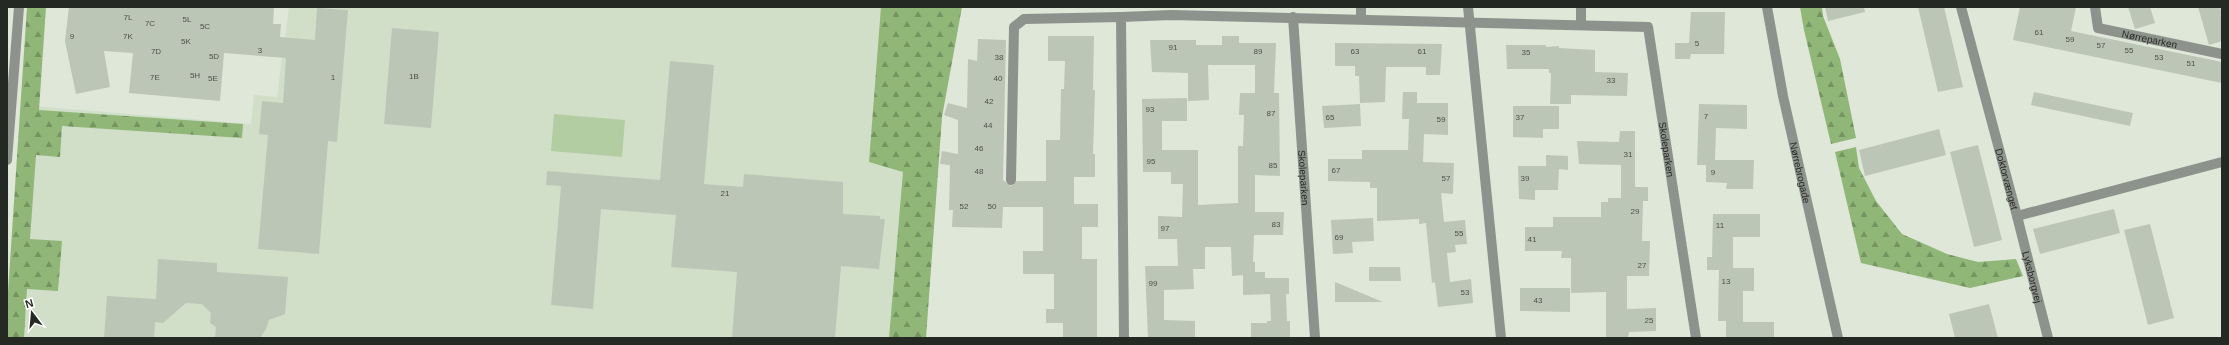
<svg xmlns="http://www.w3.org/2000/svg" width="2229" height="345" viewBox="0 0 2229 345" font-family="Helvetica,sans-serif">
  <defs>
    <pattern id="forest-firs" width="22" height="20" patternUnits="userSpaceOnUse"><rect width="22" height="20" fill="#90b678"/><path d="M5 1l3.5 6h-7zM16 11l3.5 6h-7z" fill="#759462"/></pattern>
  </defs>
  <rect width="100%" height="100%" fill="#dee7d8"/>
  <path fill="#d1dfc9" d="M289 7H924L904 338H15L33 106 251 124 254 95 277 97Z"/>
  <path fill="url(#forest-firs)" d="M27 7H46L39 110 243 124 242 138 62 126 60 157 36 155 30 239 62 241 58 291 27 289 24 338H7V307Z
    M881 7H962L942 117 926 338H889L903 172 869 162Z
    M1800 7H1822L1823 16 1840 59 1856 138 1831 144 1804 30Z
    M1856 147 1859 168 1876 201 1902 234 1947 254 1978 262 2016 259 2023 276 1970 288 1861 263 1835 152Z"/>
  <path fill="#b3cda2" d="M554 114 625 120 622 157 551 151Z"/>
  <path fill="#bcc6b7" d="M69 7 274 8 273 24H281L280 37 315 40 317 8 348 10 337 142 328 141 319 254 258 249 268 135 259 134 262 101 283 103 286 58 224 53 220 101 129 93 133 53 104 51 110 87 76 94 65 41Z
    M1825 7H1864L1865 12 1828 21Z
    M1918 7H1944L1963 87 1938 92Z
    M2020 7H2076L2071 31 2222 62V83L2013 40Z
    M2128 7H2150L2155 23 2135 29Z
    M2198 7H2220L2222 14V41L2209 45Z
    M1691 12H1725L1724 54H1691L1690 59H1675V43H1689Z
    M392 28 439 32 431 128 384 124Z
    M1048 36H1094L1093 90H1095L1093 154H1095V177H1074V204H1098V227H1082V259H1097V338H1063V323H1046V309H1054V274H1023V251H1043V207H1003L1002 228 952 227 953 210H949L950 165 940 164 942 151 958 154V120L944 115 948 103 967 108 968 59 977 61 978 39 1006 40 1003 180 1011 186 1017 181H1046V140H1060L1061 89H1064L1065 61H1048Z
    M1222 36H1239V43H1276L1274 93H1279L1280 176 1255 175V212H1284L1283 235H1254L1253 262H1255V272H1265V278H1289V294H1286L1287 321H1290V338H1251V323H1267V321H1271L1270 294 1243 295V275L1232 276 1231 247H1205V269H1193L1194 289 1164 290V320L1195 321V338H1148L1145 266H1178L1177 239H1158V216L1182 217 1183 184H1171V172H1143L1142 99 1187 98V121H1162V150H1198V205L1238 203V146H1243L1244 115H1239L1240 93H1255V65H1208L1209 100 1188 101V73L1152 72 1150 40H1196V45H1222Z
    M1335 43 1442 44 1440 75H1426V67H1386L1385 102 1360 103 1359 76H1355V66H1335Z
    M1506 45H1546V47L1559 46V48L1595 50V72L1628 73 1627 96 1571 95V104H1550L1551 73H1549V69H1507Z
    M670 61 714 65 704 184 743 187 744 174 843 182V214L880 216V219H885L879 269 841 266 835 338H732L737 272 671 267 676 215 601 209 593 309 551 305 561 186 546 185 547 171 660 180Z
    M1403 92H1417V103H1448V135L1424 134 1423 162 1454 163 1453 194 1441 193 1444 222 1465 220 1467 244 1455 245 1456 252 1447 253 1450 282 1471 279 1473 303 1438 307 1435 282 1432 283 1426 223 1419 224V219L1377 221V188H1370V182L1328 181V159H1362V150H1408L1409 119H1402Z
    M2034 92 2133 113 2130 126 2031 105Z
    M1360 104 1361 126 1324 128 1322 106Z
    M1699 104 1747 105V129L1716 128 1715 160H1754L1753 189H1726L1727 183 1706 182V165H1697Z
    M1513 106H1559V129H1543V138L1513 137Z
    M1939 129 1946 155 1865 176 1859 150Z
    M1620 131H1635V187H1648V201H1643L1642 241H1650L1649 276H1627V309L1656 308V331L1629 332 1628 338H1606V292L1571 293V258H1561L1562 251H1525V227H1553V217H1601V202H1608V198H1621V165L1579 164 1577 141 1619 142Z
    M1978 145 2002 240 1974 247 1950 152Z
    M1546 155 1568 156V170L1559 169 1558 190H1535V200L1519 199 1518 166H1546Z
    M2114 209 2120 233 2040 254 2033 229Z
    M1713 214H1760V237H1733V268H1754V291H1743V322H1774V338H1726V321H1718L1719 270H1707V257H1712Z
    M1373 218 1374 241 1352 242 1353 253 1333 254 1331 220Z
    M2150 224 2174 318 2148 325 2124 230Z
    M158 259 217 263V272L288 277 285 314 269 320 266 329 260 338H215L216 327 210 323 211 313 202 304 186 303 163 323 155 322 154 338H104L107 296 156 299Z
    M1369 267H1400L1401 281H1369Z
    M1335 282 1383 302H1335Z
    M1520 288H1570V312L1520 311Z
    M1989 304 1998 338H1955L1949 314Z"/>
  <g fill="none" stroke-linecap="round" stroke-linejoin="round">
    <g stroke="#8e928c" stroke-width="10">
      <path d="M1468 7 1501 338"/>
      <path id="s1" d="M1961 7 2017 216 2222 162"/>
      <path id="s2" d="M2095 7 2098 28 2222 54"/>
      <path id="s3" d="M1293 17 1315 338"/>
      <path d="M1361 19V7"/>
      <path d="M1581 25V7"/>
      <path d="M7 160 19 7"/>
      <path d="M1011 180 1014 27 1024 19 1121 17"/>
      <path id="s4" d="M2017 216 2048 338"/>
      <path id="s5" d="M1124 338 1121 17 1171 15 1648 27 1696 338"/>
    </g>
    <path stroke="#8e928c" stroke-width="10" id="s6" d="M1767 7 1783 96 1838 338"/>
  </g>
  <g text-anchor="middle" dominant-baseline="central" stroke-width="3" stroke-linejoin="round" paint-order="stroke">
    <g font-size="8" fill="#4b5048">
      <text x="128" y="17">7L</text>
      <text x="187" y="19">5L</text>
      <text x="150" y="23">7C</text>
      <text x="205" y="26">5C</text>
      <text x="2039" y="32">61</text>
      <text x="72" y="36">9</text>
      <text x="128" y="36">7K</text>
      <text x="2070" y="39">59</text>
      <text x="186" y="41">5K</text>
      <text x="1697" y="43">5</text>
      <text x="2101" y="45">57</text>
      <text x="1173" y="47">91</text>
      <text x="260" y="50">3</text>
      <text x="2129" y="50">55</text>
      <text x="156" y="51">7D</text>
      <text x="1258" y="51">89</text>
      <text x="1355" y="51">63</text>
      <text x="1422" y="51">61</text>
      <text x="1526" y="52">35</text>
      <text x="214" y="56">5D</text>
      <text x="999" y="57">38</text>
      <text x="2159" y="57">53</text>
      <text x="2191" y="63">51</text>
      <text x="195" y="75">5H</text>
      <text x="414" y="76">1B</text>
      <text x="155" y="77">7E</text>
      <text x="333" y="77">1</text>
      <text x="213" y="78">5E</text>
      <text x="998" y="78">40</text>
      <text x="1611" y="80">33</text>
      <text x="989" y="101">42</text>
      <text x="1150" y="109">93</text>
      <text x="1271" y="113">87</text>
      <text x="1706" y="116">7</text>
      <text x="1330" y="117">65</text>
      <text x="1520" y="117">37</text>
      <text x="1441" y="119">59</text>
      <text x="988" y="125">44</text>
      <text x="979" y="148">46</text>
      <text x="1628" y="154">31</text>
      <text x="1151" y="161">95</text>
      <text x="1273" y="165">85</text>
      <text x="1336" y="170">67</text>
      <text x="979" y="171">48</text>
      <text x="1713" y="172">9</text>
      <text x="1446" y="178">57</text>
      <text x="1525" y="178">39</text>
      <text x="725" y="193">21</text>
      <text x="964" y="206">52</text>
      <text x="992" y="206">50</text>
      <text x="1635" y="211">29</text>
      <text x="1276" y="224">83</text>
      <text x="1720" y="225">11</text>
      <text x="1165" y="228">97</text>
      <text x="1459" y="233">55</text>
      <text x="1339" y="237">69</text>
      <text x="1532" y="239">41</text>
      <text x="1642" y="265">27</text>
      <text x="1726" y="281">13</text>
      <text x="1153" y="283">99</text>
      <text x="1465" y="292">53</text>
      <text x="1538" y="300">43</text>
      <text x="1649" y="320">25</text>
    </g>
    <g font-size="10" fill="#252923" stroke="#fff">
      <text stroke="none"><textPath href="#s2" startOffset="74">Nørreparken</textPath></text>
      <text stroke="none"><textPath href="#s5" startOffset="972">Skoleparken</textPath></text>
      <text stroke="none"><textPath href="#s6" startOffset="169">Nørrebrogade</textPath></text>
      <text stroke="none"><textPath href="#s3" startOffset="161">Skoleparken</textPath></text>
      <text stroke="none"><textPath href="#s1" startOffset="178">Doktorvænget</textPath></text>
      <text stroke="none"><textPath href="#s4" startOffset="63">Lyksborgvej</textPath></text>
    </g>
  </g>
  <rect width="2229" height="345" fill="none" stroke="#252923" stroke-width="16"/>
  <g transform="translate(32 313) rotate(344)" stroke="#ffffff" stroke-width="3" paint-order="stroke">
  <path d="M0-3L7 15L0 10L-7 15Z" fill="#252923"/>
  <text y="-6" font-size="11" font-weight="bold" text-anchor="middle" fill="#252923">N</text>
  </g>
</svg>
